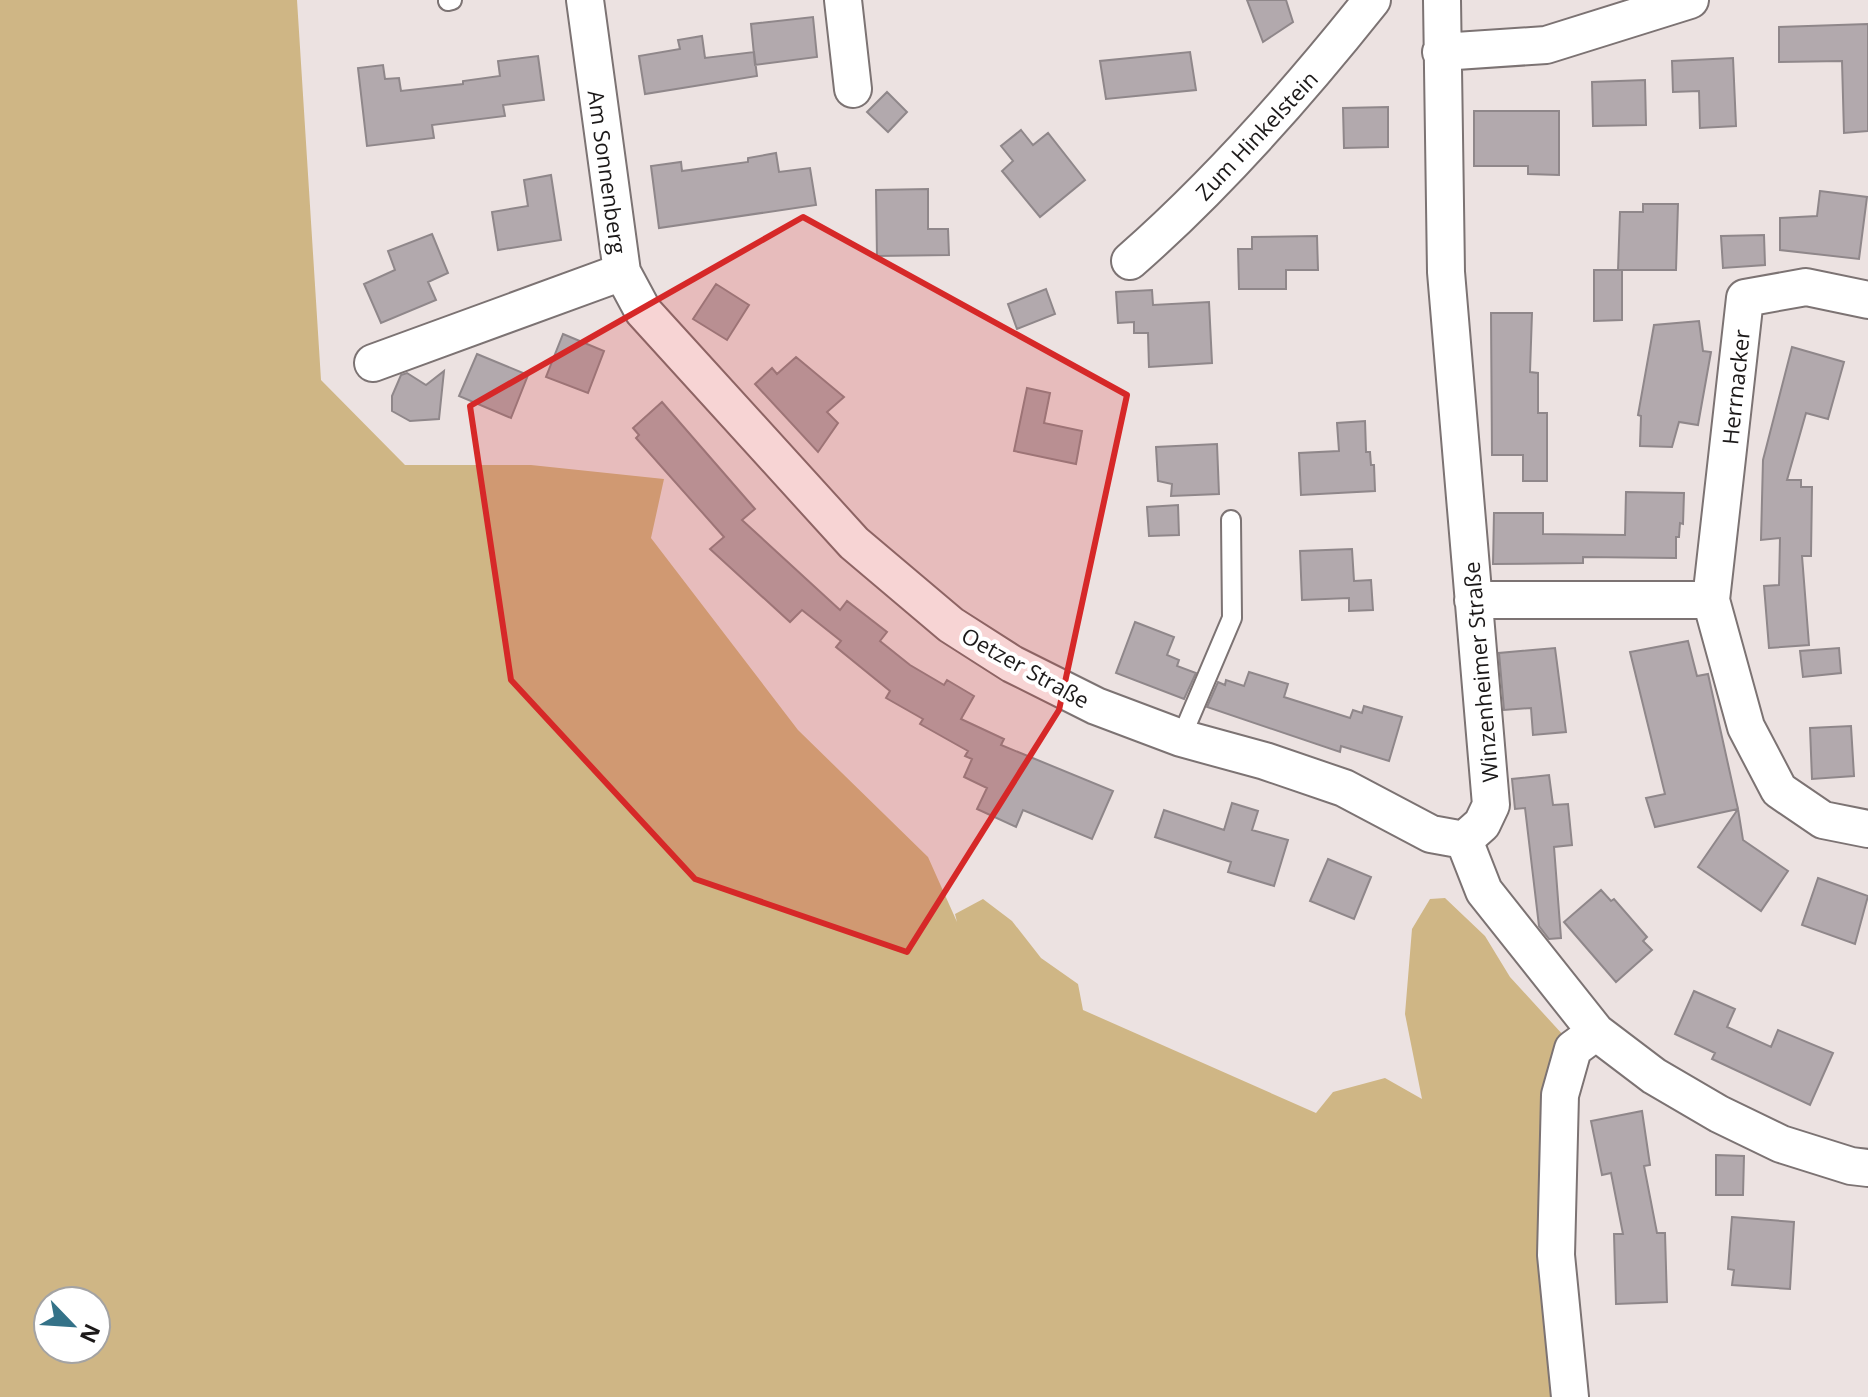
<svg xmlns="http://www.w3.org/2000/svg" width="1868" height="1397" viewBox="0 0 1868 1397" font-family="'Open Sans',sans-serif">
  <rect width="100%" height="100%" fill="#ece2e1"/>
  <path fill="#cfb685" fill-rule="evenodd" d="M0 0H297L321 380 405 465H531L664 479 651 538 798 730 928 857 957 922 955 914 983 899 1012 921 1041 958 1078 984 1083 1010 1316 1113 1333 1092 1385 1078 1422 1099 1405 1014 1412 929 1430 899 1445 898 1485 936 1510 977 1564 1036 1560 1397H0ZM48 1301H96V1349H48Z"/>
  <path fill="#b2a9ad" stroke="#8f878a" stroke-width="2" d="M1247 0H1286L1293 22 1263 42Z
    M813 17 817 57 755 65 751 24Z
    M1868 24V131L1844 133 1842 61 1779 62V27Z
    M702 36 705 58 754 52 757 76 645 94 639 56 680 49 678 40Z
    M1190 52 1196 90 1106 99 1100 61Z
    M538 56 544 100 503 105 505 116 432 125 434 138 367 146 358 68 383 65 385 79 399 78 401 91 463 84V81L500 76 498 61Z
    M1733 58 1736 126 1700 128 1699 91 1673 92 1672 61Z
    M1645 80 1646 125 1593 126 1592 82Z
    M887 92 907 112 888 132 867 112Z
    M1388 107V147L1344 148 1343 108Z
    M1474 111H1559V175L1528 174V166H1474Z
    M1021 130 1033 145 1048 133 1085 180 1040 217 1002 171 1013 161 1001 146Z
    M776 153 779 172 810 168 816 205 659 228 651 166 681 162 682 171 748 162V158Z
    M551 175 561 240 498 250 492 212 528 206 524 180Z
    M928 189V229H948L949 255 877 256 876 190Z
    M1820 191 1867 197 1859 259 1780 250V218L1817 216Z
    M1643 204H1678L1676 270H1618L1620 212H1643Z
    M432 234 448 273 428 282 436 300 381 323 364 284 395 270 388 251Z
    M1764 235 1765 265 1723 268 1721 236Z
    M1317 236 1318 270H1286V289H1239L1238 249H1252V237Z
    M1594 270H1622V320L1594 321Z
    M716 284 749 305 727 340 693 319Z
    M1046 289 1055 314 1017 329 1008 304Z
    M1152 290 1153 305 1209 302 1212 363 1149 367 1148 333H1134V322L1118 323 1116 292Z
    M1491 313H1532L1530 372 1538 373V413H1547V481H1523V455H1492Z
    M1699 321 1703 351 1711 352 1698 425 1679 422 1672 447 1640 446 1641 416 1638 415 1654 325Z
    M563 334 604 351 588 393 546 377Z
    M1792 347 1844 362 1828 419 1806 413 1787 480H1801V487H1812L1811 556H1802L1809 645 1769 648 1764 586 1779 585 1780 538 1761 540 1763 460Z
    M477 354 528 375 511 418 459 396Z
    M796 357 844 397 827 412 838 423 818 452 755 384 772 368 777 374Z
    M444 371 439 419 410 421 392 411V396L401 375 407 373 426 385Z
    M1027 388 1050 393 1044 423 1082 431 1076 464 1014 451Z
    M662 402 755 509 742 520 840 610 847 601 887 632 880 641 910 665 944 685 947 680 974 696 961 719 1004 739 1001 745 1113 791 1092 839 1023 810 1016 827 977 809 987 788 964 777 972 759 965 756 968 751 920 724 923 719 886 698 890 691 836 647 841 641 802 610 790 622 710 549 724 537 636 438 639 435 633 428Z
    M1365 421 1366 452H1370L1371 465H1374L1375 491 1301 495 1299 453 1339 451 1337 423Z
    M1217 444 1219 494 1171 496 1172 484 1158 481 1156 447Z
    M1626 492 1684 493 1683 524 1680 523 1679 537H1676V558L1583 557V563L1493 564 1494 513H1543V534L1625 535Z
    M1178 505 1179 535 1149 536 1147 507Z
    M1352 549 1354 581 1371 580 1373 610 1349 611V598L1302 600 1300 551Z
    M1135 622 1174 637 1167 655 1179 660 1177 666 1196 673 1184 699 1116 673Z
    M1688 641 1697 676 1708 674 1738 809 1655 827 1646 798 1665 794 1630 652Z
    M1555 648 1566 732 1533 735 1531 708 1504 710 1499 653Z
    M1839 648 1841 673 1803 677 1800 651Z
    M1249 672 1288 684 1284 697 1350 718 1353 710 1362 713 1364 706 1402 717 1389 761 1341 746 1340 752 1207 707 1218 682 1225 685 1226 680 1244 686Z
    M1851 726 1854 776 1812 779 1810 728Z
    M1549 775 1553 805 1568 804 1572 845 1554 847 1561 938 1549 939 1539 926 1525 808 1515 809 1512 779Z
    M1232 803 1258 811 1252 830 1288 840 1274 886 1228 872 1231 862 1155 837 1164 810 1224 830Z
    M1738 809 1743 840 1788 871 1761 911 1698 867Z
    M1328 859 1371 877 1354 919 1310 901Z
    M1818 878 1868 896 1855 944 1802 925Z
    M1601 890 1611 901 1614 899 1647 937 1643 941 1652 950 1616 982 1564 922Z
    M1694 991 1735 1009 1727 1027 1771 1047 1778 1030 1833 1053 1810 1105 1712 1059 1715 1053 1675 1034Z
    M1642 1111 1650 1165 1644 1166 1657 1233H1665L1667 1302 1616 1304 1614 1234H1623L1611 1173 1602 1175 1591 1121Z
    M1716 1155 1744 1156 1743 1195H1716Z
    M1732 1217 1794 1222 1790 1289 1732 1285 1734 1270 1728 1269Z"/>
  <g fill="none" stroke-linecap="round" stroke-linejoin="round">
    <g stroke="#7c7373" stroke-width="22">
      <path id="lane" d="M448 1 452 0
        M1181 738 1232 618 1231 520"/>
    </g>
    <g stroke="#7c7373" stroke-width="40">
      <path id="street" d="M585 0 622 272 643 311 854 543 951 625 1012 664 1096 706 1181 738 1265 761 1344 788 1431 834 1464 840
        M843 0 853 89
        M1442 0 1446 272 1491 805 1482 824 1464 840
        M1441 52 1546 45 1690 0
        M1130 261C1219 183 1298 93 1372 0
        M1868 300 1806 287 1745 298 1711 600 1746 727 1779 790 1823 820 1868 829
        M373 363 622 272
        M1473 600H1711
        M1464 840 1484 891 1596 1032 1654 1076 1719 1114 1781 1144 1851 1166 1868 1168
        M1570 1397 1556 1255 1560 1095 1573 1049 1596 1032"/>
    </g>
    <use href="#lane" stroke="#fff" stroke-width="18"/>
    <use href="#street" stroke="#fff" stroke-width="36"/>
  </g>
  <path fill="#d62828" fill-opacity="0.2" stroke="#d62828" stroke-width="6" stroke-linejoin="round" d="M803 217 1127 395 1059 710 907 952 695 879 511 680 470 406Z"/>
  <g text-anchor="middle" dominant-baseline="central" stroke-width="8" stroke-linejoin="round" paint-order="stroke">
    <g font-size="22" fill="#1c1919" stroke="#fff">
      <text transform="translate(1256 135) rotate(-47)">Zum Hinkelstein</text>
      <text transform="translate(608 172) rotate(82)">Am Sonnenberg</text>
      <text transform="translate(1735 387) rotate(-84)">Herrnacker</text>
      <text transform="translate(1026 667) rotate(29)">Oetzer Straße</text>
      <text transform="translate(1480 672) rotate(-95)">Winzenheimer Straße</text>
    </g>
  </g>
  <g transform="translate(72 1325) rotate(115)"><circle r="38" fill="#ffffff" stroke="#a4a3a3" stroke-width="2"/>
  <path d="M0-6L14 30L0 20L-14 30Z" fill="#347288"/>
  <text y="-12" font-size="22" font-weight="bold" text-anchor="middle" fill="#1c1919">N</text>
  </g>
</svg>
